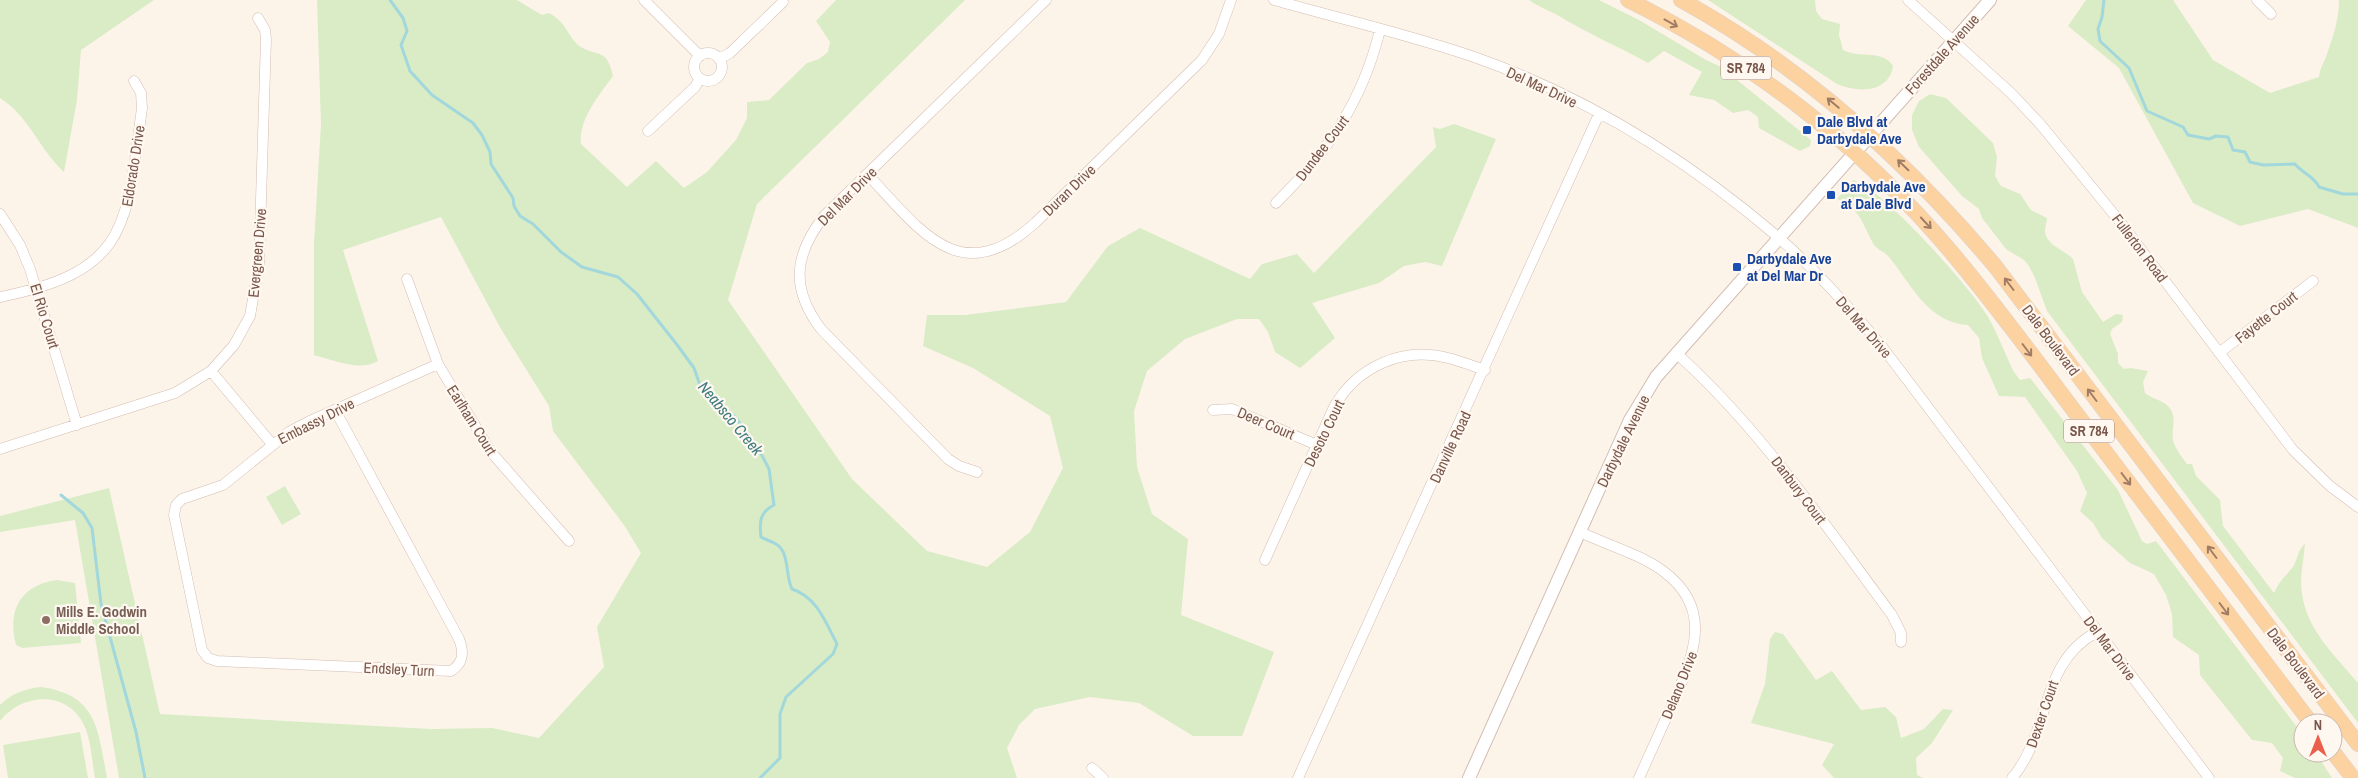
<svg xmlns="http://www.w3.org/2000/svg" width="2358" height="778" viewBox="0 0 2358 778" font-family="'Archivo Narrow',sans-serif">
  <rect width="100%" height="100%" fill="#fdf4e9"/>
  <path fill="#d9ecc6" d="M0 0H154L81 50 77 100 64 172C40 150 28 115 0 98Z
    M317 0H517L542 15 549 13C569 24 568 39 581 47 597 57 607 47 613 76 600 94 578 120 581 144L627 187 656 161 684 188 707 172 736 140 747 118V102L769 100 807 63 819 59 828 52 830 42 816 21 836 0H965L757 204 728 300 852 479 927 551 987 567 1030 532 1063 468 1050 416 973 368 923 346 927 315H965L1066 302 1108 246 1140 228 1250 279 1262 264 1297 254 1314 273 1436 147 1433 127 1440 129 1454 124 1496 139 1442 266 1425 262 1404 266 1379 283 1312 303 1335 338 1300 368 1275 352 1268 332 1259 319H1237L1185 339 1147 371 1134 411 1137 467 1152 514 1188 539 1181 615 1274 652 1242 736H1193L1139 703 1090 697 1035 709 1019 725 1007 748 1017 778H119L75 520 0 532V516L109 488 160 714 430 729 492 728 539 738 604 667 597 627 641 553 624 525 553 431 549 406 501 329 441 217 343 250 378 361C361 372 332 360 314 355V243L321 124Z
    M1529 0H1599L1639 20 1706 60 1721 67 1811 140 1810 146 1800 151 1759 128 1758 117 1748 110 1733 113 1714 100 1689 95 1702 72 1664 51 1648 63C1618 46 1588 34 1559 16 1549 10 1538 7 1529 0Z
    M1708 0H1815L1816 11 1822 19 1840 24 1839 35 1843 50C1860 59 1882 49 1893 66 1889 93 1858 93 1837 84Z
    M2086 0H2173L2213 60 2270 93 2319 77C2321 64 2325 62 2328 51 2334 34 2339 18 2339 0H2358V228L2308 209 2240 226 2193 203 2119 68 2068 26Z
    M1930 94 1946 98 1993 143 1997 157 1995 176 2001 186 2020 194 2031 210 2047 218C2047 222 2045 226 2045 230 2045 246 2066 250 2073 259L2082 292 2103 322 2116 314 2123 315 2122 322 2112 329 2110 334 2118 354V363L2124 369 2131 368 2148 371 2143 382 2145 393C2152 399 2162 400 2168 406 2178 417 2171 428 2173 440 2175 449 2182 457 2187 464H2192L2196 476 2220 500 2223 526 2274 593C2280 580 2283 579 2292 568 2298 560 2297 550 2305 544 2304 557 2301 570 2301 583 2302 626 2333 653 2358 683V723L2047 311 2035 278 2029 266 2024 260 2006 249 1982 218 1979 209 1962 196 1919 147 1912 130V115L1919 101Z
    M1853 180C1880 186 1973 290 1988 317 1998 334 2005 354 2014 372L2020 380 2030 378 2118 490 2142 541 2147 544 2156 541 2303 735V753H2316L2332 778H2295L2280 771 2283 758 2272 743 2252 740 2200 675 2199 655 2173 637 2172 614 2166 595 2154 574 2130 563 2102 538 2093 523 2080 511 2087 493 2077 471 2025 397 1999 396 1982 358 1979 338 1968 325C1928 323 1911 284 1889 257 1885 252 1878 250 1874 245 1864 227 1859 206 1837 199Z
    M285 486 301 514 282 525 266 497Z
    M57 580 75 583 81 643 22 648 16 645C7 611 20 585 57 580Z
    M1775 632 1783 634 1816 680 1832 671 1861 710 1885 707 1896 717 1901 738 1924 729 1943 709 1953 710 1932 743 1916 758 1917 775 1923 778H1834L1822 765 1834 744 1751 723 1765 684 1770 639Z
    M41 687C98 695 98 730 107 778H95C92 761 91 740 84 725 67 690 22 693 0 721V705C12 693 25 689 41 687Z
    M80 732 88 778H8L3 745Z"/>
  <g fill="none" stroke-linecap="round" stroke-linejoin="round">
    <path stroke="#a2d7db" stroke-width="3" d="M390 0 403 18 407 31 401 45 410 71 432 95 473 123 482 135 490 152 491 164 513 198 514 206 520 216 533 224 561 252 582 267 618 277 637 294 678 346 694 368 701 388 711 394 734 416 756 444 769 469 774 505C760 512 759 522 761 537 766 540 771 541 776 544 790 552 785 576 792 589 817 597 826 623 837 644L833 654 786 697 780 714V758L760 778
      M2104 0 2102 17 2098 29 2100 41 2129 68 2147 111 2183 127 2188 135 2209 139 2216 136 2228 137 2233 150 2245 152 2250 162 2263 165 2295 164C2302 173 2314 176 2319 187L2343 194H2358
      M61 495 83 513 92 528 101 604 136 732 145 778"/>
    <g stroke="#d3bcb1" stroke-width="11">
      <path id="minor" d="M644 0 700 56
        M1274 0C1341 19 1411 35 1477 58 1587 97 1690 162 1778 237 1815 269 1848 306 1880 344L2209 778
        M1908 0 2011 93 2041 125 2121 223 2293 450 2330 486 2358 507
        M2257 0 2271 14
        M694 67a14 14 0 1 1 28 0a14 14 0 1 1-28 0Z
        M719 59 730 53 783 2
        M648 131 695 87 700 78
        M868 175C920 230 960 291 1035 223L1202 60 1219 34 1231 0
        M1276 203C1328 151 1362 103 1380 30
        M0 214 20 245 30 269 77 425
        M407 279 438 364 491 452 569 541
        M0 297C131 271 126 224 142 108L141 93 134 81
        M1676 353C1761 429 1824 524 1892 615L1901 633V642
        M2219 353 2313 281
        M211 371 272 444
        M335 410 459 639C464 652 464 663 451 671L217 661 208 658 202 650 174 515 176 505 182 499 223 485 289 432 312 420 438 364
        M1213 410 1232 409 1317 445
        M0 449 175 393 211 371 234 345 250 316 259 264 266 39 265 30 258 18
        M977 472 959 466 948 459 821 329C790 288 794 254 825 215L1046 0
        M1580 532C1605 544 1640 554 1663 571 1715 609 1693 657 1672 705 1661 729 1650 754 1639 778
        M1265 560 1334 407C1357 367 1402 346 1448 358 1460 361 1473 366 1485 370
        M1092 768 1103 778
        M1298 778 1599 114
        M2012 778C2051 733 2039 662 2097 632"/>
    </g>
    <g stroke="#d3bcb1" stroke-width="14">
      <path id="tertiary" d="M1469 778 1630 420 1656 377 1990 0"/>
    </g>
    <g stroke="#dcd3d0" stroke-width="16">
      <path id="primary" d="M1628 0C1751 60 1864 148 1952 253 2001 311 2045 373 2091 433 2164 530 2238 626 2311 723
        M1681 0C1803 67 1906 160 1995 266L2358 744
        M2333 752 2353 778"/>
    </g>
    <use href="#minor" stroke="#fff" stroke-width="10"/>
    <use href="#tertiary" stroke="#fff" stroke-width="12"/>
    <use href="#primary" stroke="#fdd2a1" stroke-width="15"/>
  </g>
  <defs><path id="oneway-shaft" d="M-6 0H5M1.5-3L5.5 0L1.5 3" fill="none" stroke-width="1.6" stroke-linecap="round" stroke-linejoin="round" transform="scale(1.25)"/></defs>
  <g stroke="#a17c65">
    <use href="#oneway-shaft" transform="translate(1671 23) rotate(29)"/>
    <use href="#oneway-shaft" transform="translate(1833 103) rotate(-140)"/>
    <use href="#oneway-shaft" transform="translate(1903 165) rotate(-136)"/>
    <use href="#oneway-shaft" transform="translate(1926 223) rotate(47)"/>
    <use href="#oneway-shaft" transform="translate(2009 284) rotate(-127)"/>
    <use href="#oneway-shaft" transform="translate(2027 350) rotate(53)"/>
    <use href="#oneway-shaft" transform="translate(2092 395) rotate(-127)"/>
    <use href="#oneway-shaft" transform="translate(2126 479) rotate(53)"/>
    <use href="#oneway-shaft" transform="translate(2212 552) rotate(-127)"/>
    <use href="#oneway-shaft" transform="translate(2224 609) rotate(53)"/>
  </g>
  <g fill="#1a4fb4" stroke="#fff8f1" stroke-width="2">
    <rect x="1802" y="125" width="10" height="10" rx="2.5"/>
    <rect x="1826" y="190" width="10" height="10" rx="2.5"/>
    <rect x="1732" y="262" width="10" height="10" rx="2.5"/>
  </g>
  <circle fill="#8d6e63" stroke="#fff8f1" stroke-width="2" cx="46" cy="620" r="5"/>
  <g text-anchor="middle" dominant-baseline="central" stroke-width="4.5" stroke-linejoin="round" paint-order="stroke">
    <g fill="#fff8f1" stroke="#a2877d" stroke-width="1">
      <rect x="1721" y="56.5" width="50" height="23" rx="4"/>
      <rect x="2064" y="419.5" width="50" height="23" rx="4"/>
    </g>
    <g font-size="14" font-weight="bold" fill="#7a574b">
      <text x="1746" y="68">SR 784</text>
      <text x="2089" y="431">SR 784</text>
    </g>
    <g font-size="15" fill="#7a574b" stroke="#fff8f1">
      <text transform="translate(1942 54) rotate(-48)">Forestdale Avenue</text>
      <text transform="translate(1542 87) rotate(25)">Del Mar Drive</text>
      <text transform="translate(1322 148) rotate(-53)">Dundee Court</text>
      <text transform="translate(133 166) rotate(-81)">Eldorado Drive</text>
      <text transform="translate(1069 190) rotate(-44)">Duran Drive</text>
      <text transform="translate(847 196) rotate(-45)">Del Mar Drive</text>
      <text transform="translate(2140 248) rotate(53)">Fullerton Road</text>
      <text transform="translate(257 253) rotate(-85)">Evergreen Drive</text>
      <text transform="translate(45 316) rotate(73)">El Rio Court</text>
      <text transform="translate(2266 317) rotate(-38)">Fayette Court</text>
      <text transform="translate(1864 327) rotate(49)">Del Mar Drive</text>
      <text transform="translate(2051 340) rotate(53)">Dale Boulevard</text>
      <text transform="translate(472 420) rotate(58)">Earlham Court</text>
      <text transform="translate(316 421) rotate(-27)">Embassy Drive</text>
      <text transform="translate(1266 423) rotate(23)">Deer Court</text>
      <text transform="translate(1324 433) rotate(-64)">Desoto Court</text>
      <text transform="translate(1623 441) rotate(-64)">Darbydale Avenue</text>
      <text transform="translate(1450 447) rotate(-65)">Danville Road</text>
      <text transform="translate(1799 490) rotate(53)">Danbury Court</text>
      <text transform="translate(2110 648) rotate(53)">Del Mar Drive</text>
      <text transform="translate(2296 663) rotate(53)">Dale Boulevard</text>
      <text transform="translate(399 669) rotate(3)">Endsley Turn</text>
      <text transform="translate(1679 685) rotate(-68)">Delano Drive</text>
      <text transform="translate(2042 714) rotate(-71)">Dexter Court</text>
    </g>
    <g font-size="15" font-weight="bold" fill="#164399" stroke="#fff8f1" text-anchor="start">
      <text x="1817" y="121">Dale Blvd at<tspan x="1817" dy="17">Darbydale Ave</tspan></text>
      <text x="1841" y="186">Darbydale Ave<tspan x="1841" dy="17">at Dale Blvd</tspan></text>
      <text x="1747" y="258">Darbydale Ave<tspan x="1747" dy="17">at Del Mar Dr</tspan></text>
    </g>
    <g font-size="15" font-weight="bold" fill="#785e54" stroke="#fff8f1" text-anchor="start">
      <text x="56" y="611">Mills E. Godwin<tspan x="56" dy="17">Middle School</tspan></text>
    </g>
    <g font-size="16" font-style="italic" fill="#3d7b7e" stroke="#fff8f1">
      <text transform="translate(731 418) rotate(50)">Neabsco Creek</text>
    </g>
  </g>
  <g transform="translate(2318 738)"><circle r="24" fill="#fff8f1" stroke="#cab8af"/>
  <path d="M0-4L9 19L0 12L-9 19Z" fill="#ea5f4b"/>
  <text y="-8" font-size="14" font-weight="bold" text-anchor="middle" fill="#7a574b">N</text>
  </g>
</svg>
